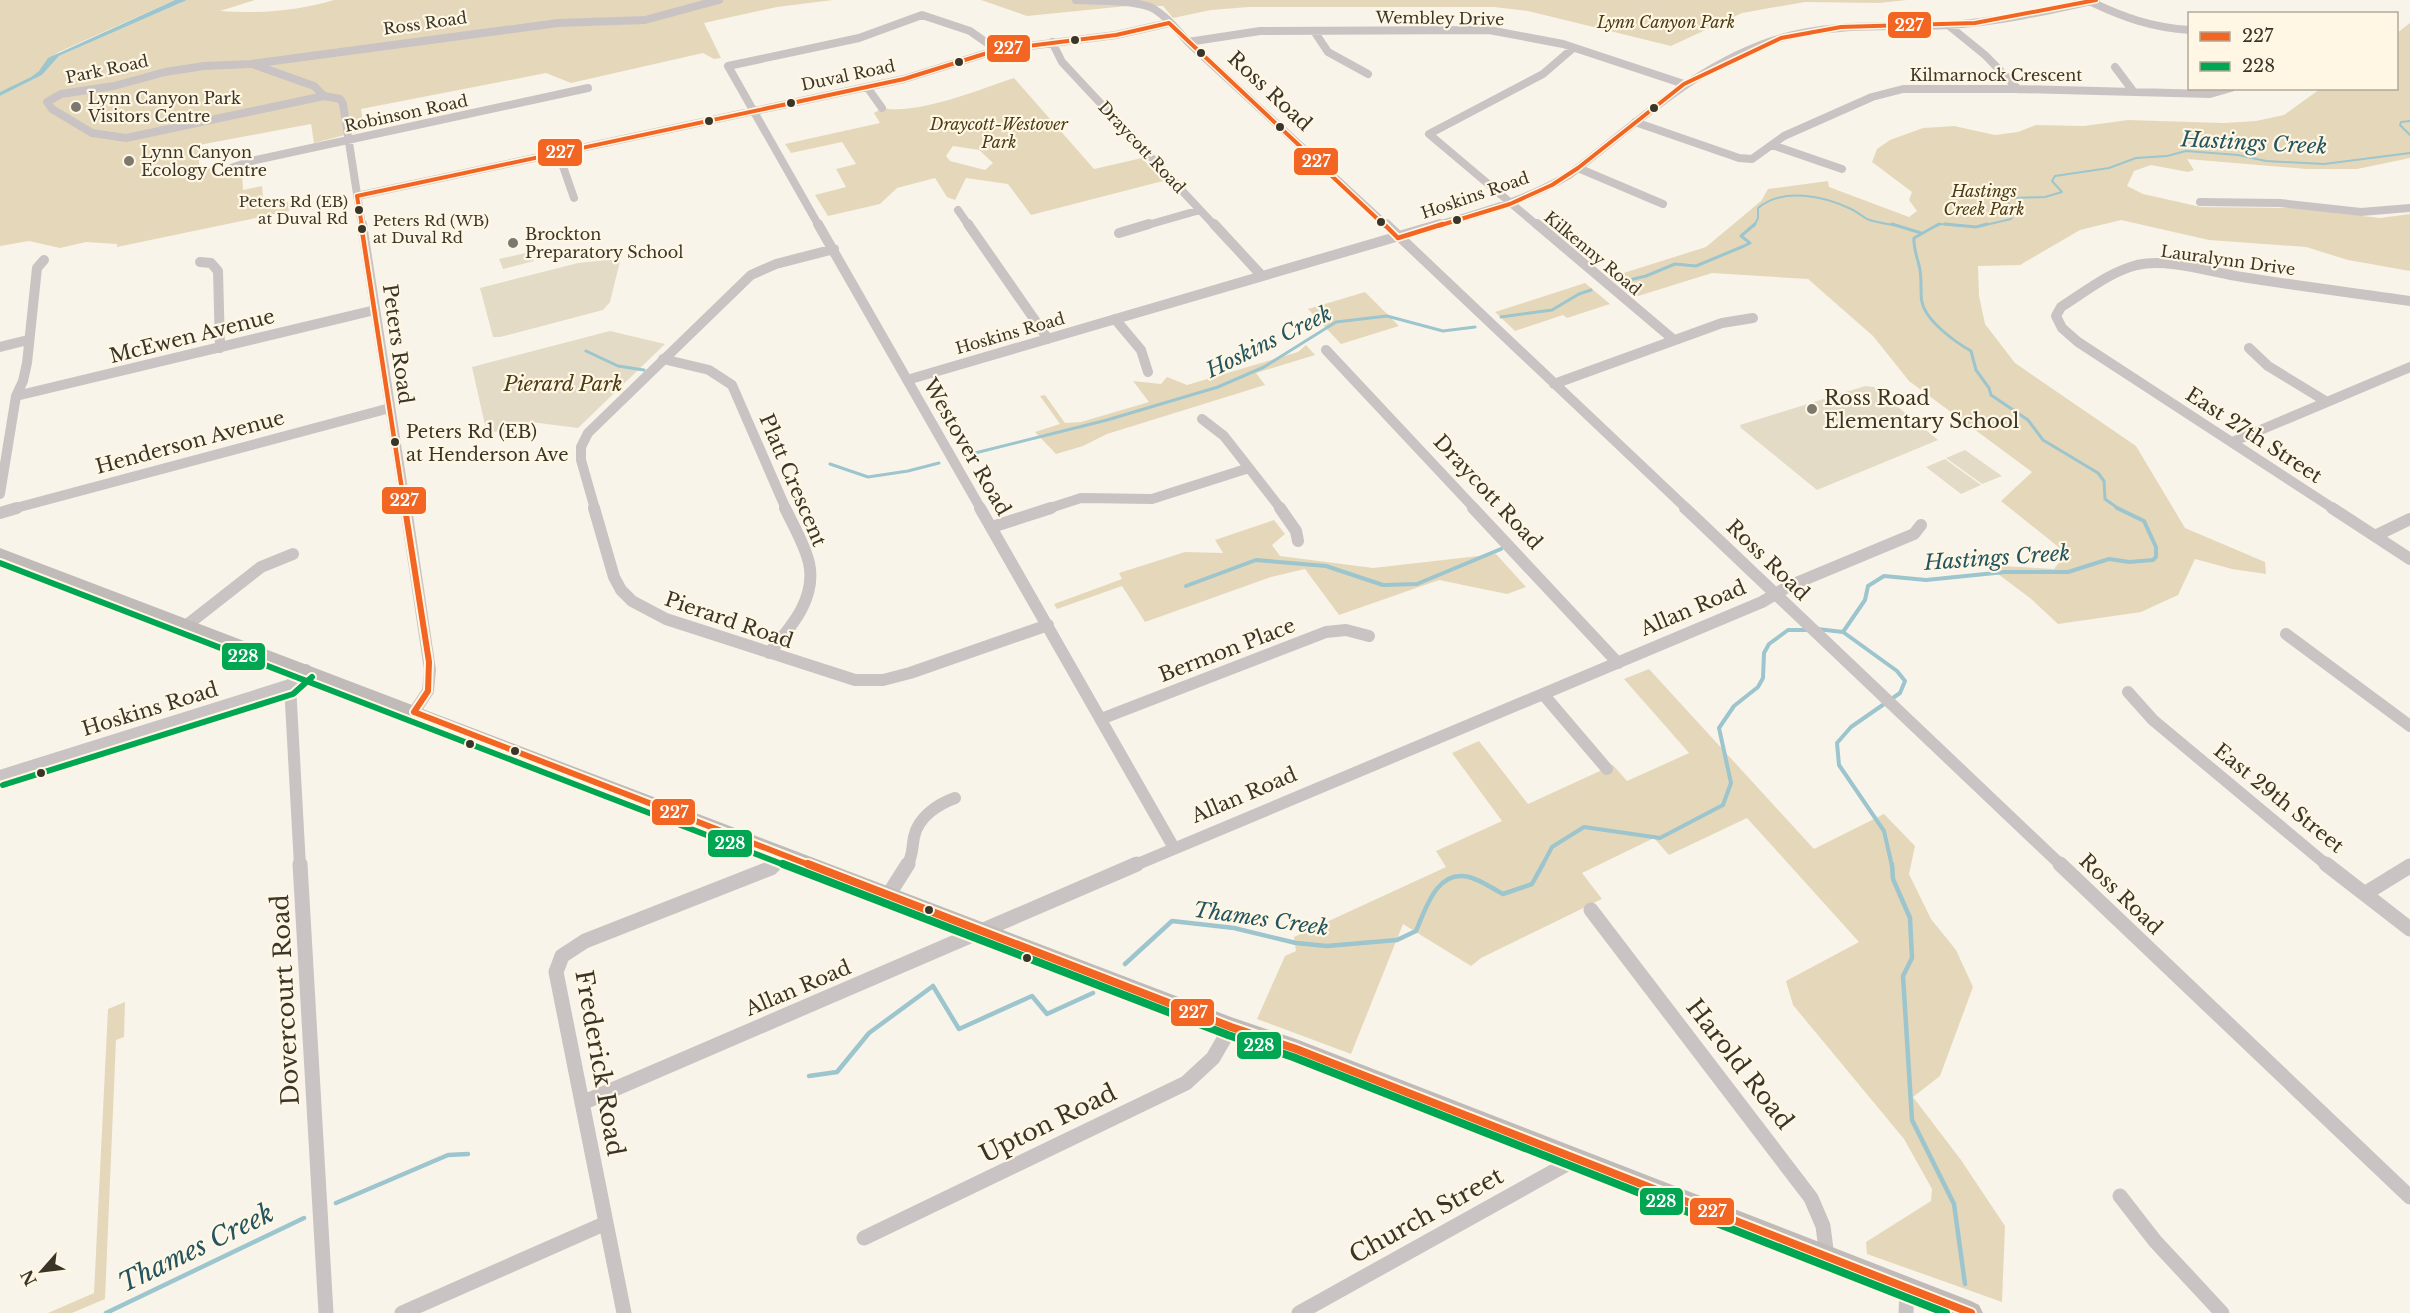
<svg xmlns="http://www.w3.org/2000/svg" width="2410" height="1313" viewBox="0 0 2410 1313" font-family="'Libre Baskerville',serif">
  <rect width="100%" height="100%" fill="#f9f4ea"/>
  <path fill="#e3dbc6" d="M530 252 534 261 503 269 499 259Z
    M617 259 620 261 610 302 603 310 500 337H493L480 288 578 263Z
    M610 331 665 344 578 428 531 422 487 434 472 367Z
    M1865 386 1874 387 1938 440 1817 490 1741 428 1740 425Z
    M1965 450 2002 476 1982 484 1946 458Z
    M1945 459 1981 485 1961 494 1926 467Z"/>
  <path fill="#e5d8ba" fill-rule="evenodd" d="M0 0H175L59 52C49 58 46 65 38 72 27 81 14 87 0 92Z
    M187 0H255L220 11C258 14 298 11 334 0H833L777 7 704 23 721 58 714 59 703 53 571 83 546 73 361 109 364 130 314 143 311 124 199 145V170L216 167 217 178 242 173 243 190 262 186 264 207 288 202 289 211 117 247V244L86 242 60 248 29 241 0 246V96L42 75 59 56Z
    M981 0H1907L1879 3 1805 2 1742 13 1671 46 1528 11 1494 7H1249L1211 10 1173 18 1163 6H1127L1027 16Z
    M2410 23V158L2357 169H2306L2187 159 2194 170 2188 172 2151 165 2134 171 2127 186 2143 194 2201 207 2293 208 2380 218 2410 214V271L2348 260 2306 247 2209 240 2121 220 2080 230 2020 265 1978 266 1979 296 1985 324 2015 363 2136 446 2185 528 2265 562 2266 574 2232 569 2195 559 2178 595 2141 612 2058 624 2030 598 1986 565 2054 569 2066 553 2001 501 2032 472 1909 381 1873 336 1808 279 1712 273 1635 297 1611 277 1706 247 1761 201 1768 189 1828 181 1829 187 1909 217 1917 211 1909 200 1912 192 1872 162 1877 149 1890 140 1923 128 1954 126 1995 135 2018 132 2036 125 2084 126 2128 120 2224 123 2256 121 2284 115 2320 89 2396 88 2397 33Z
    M1014 78 1094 169 1142 158 1163 181 1031 215 1008 184 966 178 955 200 947 197 935 178 897 188 880 204 828 216 815 195 846 187 836 169 856 164 842 142 791 153 785 144 880 123 874 113 882 108C918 115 978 90 1014 78ZM953 146 979 150 993 163 985 170 950 161 946 156Z
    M1585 283 1610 304 1567 318 1563 315 1515 331 1495 312Z
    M1365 292 1399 326 1341 344 1308 309Z
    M1306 345 1315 355 1256 373 1265 385 1107 434 1083 446 1056 454 1035 432 1060 424 1040 396 1045 395 1065 423 1081 422 1149 402 1133 381 1161 384 1167 377 1187 385 1298 352Z
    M1274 520 1285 534 1272 545 1280 556 1373 568 1496 554 1526 587 1507 594 1439 580 1339 615 1305 569 1271 577 1145 622 1122 586 1057 609 1054 604 1122 579 1119 573 1185 552 1223 553 1215 540Z
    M1649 669 1814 849 1884 814 1915 846 1909 874 1931 919 1956 950 1973 987 1940 1076 1913 1097 1961 1160 2005 1226 2002 1302 1867 1254 1866 1242 1931 1201 1932 1189 1904 1139 1793 1005 1786 981 1859 942 1747 818 1669 855 1654 838 1582 873 1602 899 1481 958 1471 966 1403 924 1351 1054 1257 1019 1285 956 1296 951 1294 937 1446 867 1436 851 1502 821 1452 753 1479 741 1528 804 1613 765 1627 781 1689 753 1624 679Z
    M125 1002 124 1037 116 1040 105 1299 72 1313H48L94 1293 108 1009Z"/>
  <path fill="#9cc5cd" d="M175 0H187L59 56 42 75 0 96V92L31 77 39 71 48 58Z"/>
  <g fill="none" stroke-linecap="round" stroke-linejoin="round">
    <path stroke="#9cc5cd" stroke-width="2" d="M2410 121 2401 122 2400 125 2410 135
      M1754 226 1758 218V208C1783 187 1824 196 1851 209 1857 212 1862 216 1867 219 1877 223 1889 224 1899 226
      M1936 226 1940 224 1963 226
      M1981 226 2011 219 2013 215 2008 201 2012 198 2045 197 2062 192 2052 181 2055 176 2109 168 2136 158 2167 156 2186 151 2238 155 2266 161 2324 164 2410 153"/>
    <path stroke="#9cc5cd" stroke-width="3" d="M1892 224 1921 233
      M1939 224 1914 238C1913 248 1918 259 1920 270 1922 281 1920 294 1922 302 1926 321 1955 342 1971 351L1976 370 1989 388 1991 395 2028 420 2043 440 2098 473 2104 481 2105 499 2119 509
      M1945 224 1976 227 1987 224
      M1621 282 1646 276 1675 264 1696 266 1744 246 1750 243 1741 236 1755 224
      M1501 317 1552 310 1579 294 1591 290
      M586 351 618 366 644 370
      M975 453 1107 420 1218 387 1264 367 1336 322 1387 316 1443 331 1475 327
      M830 464 868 477 908 471 939 463"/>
    <path stroke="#9cc5cd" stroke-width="4" d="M1186 586 1256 560 1326 566 1383 585 1417 584 1501 549
      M1817 629 1843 632
      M1843 632 1865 600 1868 586 1884 576 1926 580 2005 572H2068L2109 559 2129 562 2153 560 2156 557V547L2144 521 2117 508
      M1843 632 1897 671 1905 681 1900 693 1851 727 1837 743 1839 765 1884 831 1892 866
      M1542 866 1552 847 1584 827 1660 838 1723 805 1731 783 1719 728 1734 706 1758 687 1763 678 1764 653 1769 644 1788 630H1810"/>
    <path stroke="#9cc5cd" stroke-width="4.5" d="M1892 864 1893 879 1910 918 1912 958 1903 976 1912 1120 1954 1204 1965 1284
      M1125 964 1172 921 1234 928 1296 943 1327 946 1397 940 1416 931C1426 908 1437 869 1469 877 1481 880 1493 889 1503 894L1532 884 1543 864
      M809 1076 837 1072 869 1033 933 986 959 1029 1032 996 1047 1014 1093 993
      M336 1203 448 1155 468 1154
      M106 1313 304 1218"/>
    <path stroke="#c9c4c3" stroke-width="8" d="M1076 0C1098 1 1130 0 1150 7 1165 14 1177 30 1188 42L1387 226
      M2089 1C2122 17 2153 28 2190 30
      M1948 25 1985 55 2018 89
      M1314 31 1328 52 1368 74
      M1052 42 1062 62 1215 226
      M1188 42 1260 31 1489 30 1563 44 1684 84
      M255 65 314 86 324 96
      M2115 67 2133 91
      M867 87 882 108
      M1635 122 1739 158 1752 159 1784 136 1872 97 1903 89H2018L2210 94 2231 88
      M1772 145 1842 169
      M558 152 574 198
      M231 168 251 161 588 88
      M1578 168 1663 204
      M357 196 904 79 997 50 1116 35 1169 23
      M2200 202 2280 203 2361 212 2410 208
      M958 210 969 226
      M362 226 343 104 340 99 324 96 126 138 92 133 52 109 47 102 61 94 114 86 165 72 204 66 251 64 558 23 645 20 719 0
      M819 226 728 66 859 38 922 15 970 31 997 50
      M1144 226 1200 210
      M1435 226C1482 212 1527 200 1569 175 1636 124 1699 62 1781 38 1836 22 1893 28 1948 25 1998 22 2047 11 2096 0
      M1538 226 1429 134 1543 74 1572 49"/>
    <path stroke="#c9c4c3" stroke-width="10" d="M362 224 406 509
      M818 224 981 509
      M968 224 1048 339
      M1214 224 1262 276
      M1386 224 1687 509
      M1537 224 1674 340
      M1119 233 1149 224
      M200 262 211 263 218 271 220 348
      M1115 319 1141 350 1148 372
      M0 347 28 340
      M2249 348 2268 366 2327 402
      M1326 350 1475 509
      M663 359 709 370 732 385 786 509
      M907 380 1440 224
      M1554 384 1722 323 1753 318
      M16 396 375 310
      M1202 419 1224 436 1281 509
      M2232 442 2410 367
      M0 494 16 396 23 381 27 363 37 268 44 260
      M12 509 390 408
      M595 509 581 460V447L588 433 751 275 776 264 834 249
      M1047 509 1081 498 1152 499 1249 468
      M2334 509 2078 342 2062 328 2056 316 2061 307C2085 292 2109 272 2137 265 2168 258 2210 272 2242 277 2298 286 2354 293 2410 301"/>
    <path stroke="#c9c4c3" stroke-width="12" d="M406 508 430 670 428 691 414 712
      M594 508 614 577 621 590 632 601 666 619 855 680H883L910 673 1048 625
      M980 508 1174 848
      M1280 508 1296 531 1298 541
      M1473 508 1618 663
      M1685 508 2062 866
      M2332 508 2410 559
      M0 513 17 508
      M992 527 1051 508
      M2375 536 2410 519
      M187 625 261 567 293 554
      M2286 634 2410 726
      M769 653C790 628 817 599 809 563 805 545 793 525 785 508
      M290 685 300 866
      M2128 692 2153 720 2328 866
      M1543 694 1607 769
      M1101 719 1326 632 1346 630 1369 636
      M0 776 290 685 306 670
      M773 866 783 855
      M907 866C913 856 912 847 914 837 918 817 938 804 955 798
      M1133 866 1762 602 1789 586 1914 534 1921 525"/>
    <path stroke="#c9c4c3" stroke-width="15" d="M300 864 326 1313
      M2060 864 2410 1197
      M2326 864 2410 929
      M2366 893 2410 866
      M889 894 908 864
      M1591 910 1811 1198 1823 1226 1827 1257
      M582 1103 1137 864
      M2120 1196 2155 1241 2222 1313
      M864 1238 1186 1083 1213 1058 1231 1027
      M402 1313 606 1223
      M624 1313 556 972 562 956 585 941 771 868 775 864
      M1299 1313 1576 1159
      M1906 1313 1907 1288"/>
    <path fill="#c0bab9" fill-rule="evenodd" d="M0 548 1231 1017 1296 1039 1971 1301 1979 1305 1983 1313H1941L1296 1059 1231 1037 0 559Z"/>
    <g stroke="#fff7e4" stroke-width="7">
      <path id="bus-1-far3" d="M1169 23 1385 226
        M357 196 904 79 997 50 1116 35 1169 23
        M357 196 362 226
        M1438 226 1510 204 1552 185 1578 168 1684 84 1781 38 1841 27 1975 23 2096 0"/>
    </g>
    <g stroke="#fff7e4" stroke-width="8">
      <path id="bus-1-far2" d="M361 224 405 509
        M1384 224 1398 238
        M1398 238 1443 224"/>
    </g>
    <g stroke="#fff7e4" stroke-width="10">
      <path id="bus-1-far1" d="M405 508 429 662 428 691 414 712
        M414 712 812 866"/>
    </g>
    <g stroke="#fff7e4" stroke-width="12">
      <path id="bus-1" d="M808 864 1231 1027 1296 1049 1971 1313"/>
    </g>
    <g stroke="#fff7e4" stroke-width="10">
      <path id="bus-2-far1" d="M0 563 787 866
        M3 785 293 694 312 677"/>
    </g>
    <g stroke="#fff7e4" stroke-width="12">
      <path id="bus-2" d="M783 864 1228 1035 1293 1057 1946 1313"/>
    </g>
    <use href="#bus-1-far3" stroke="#f26522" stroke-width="4"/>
    <use href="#bus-1-far2" stroke="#f26522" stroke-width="4.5"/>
    <use href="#bus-1-far1" stroke="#f26522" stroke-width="6"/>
    <use href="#bus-1" stroke="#f26522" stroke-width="8"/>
    <use href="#bus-2-far1" stroke="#00a651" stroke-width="6"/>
    <use href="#bus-2" stroke="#00a651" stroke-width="8"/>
  </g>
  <g fill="#3a3529" stroke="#fff7e4" stroke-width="2">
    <circle cx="1075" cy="40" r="5"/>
    <circle cx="1201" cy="53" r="5"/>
    <circle cx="959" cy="62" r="5"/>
    <circle cx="791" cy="103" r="5"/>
    <circle cx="1654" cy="108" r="5"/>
    <circle cx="709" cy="121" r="5"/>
    <circle cx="1280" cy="127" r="5"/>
    <circle cx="359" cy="210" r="5"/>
    <circle cx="1457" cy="220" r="5"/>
    <circle cx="1381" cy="222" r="5"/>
    <circle cx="362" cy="229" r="5"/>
    <circle cx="395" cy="442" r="5"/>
    <circle cx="470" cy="744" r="5"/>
    <circle cx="515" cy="751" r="5"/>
    <circle cx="41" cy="773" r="5"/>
    <circle cx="929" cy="910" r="5"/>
    <circle cx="1027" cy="958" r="5"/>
  </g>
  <g fill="#7d786d" stroke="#fff7e4" stroke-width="2">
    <circle cx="76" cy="107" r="6"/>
    <circle cx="129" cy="161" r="6"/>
    <circle cx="513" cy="243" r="6"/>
    <circle cx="1812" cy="409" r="6"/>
  </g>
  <g text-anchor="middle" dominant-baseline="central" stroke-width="4.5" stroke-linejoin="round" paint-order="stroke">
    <g font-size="15" fill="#3a3529" stroke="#fff7e4" text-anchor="end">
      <text x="348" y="201">Peters Rd (EB)<tspan x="348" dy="17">at Duval Rd</tspan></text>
      <text x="373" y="220" text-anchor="start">Peters Rd (WB)<tspan x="373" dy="17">at Duval Rd</tspan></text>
    </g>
    <g font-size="16" fill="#3a3529" stroke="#fff7e4">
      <text transform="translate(1440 18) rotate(1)">Wembley Drive</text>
      <text transform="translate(425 23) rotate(-8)">Ross Road</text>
      <text transform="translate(107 69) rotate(-12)">Park Road</text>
      <text transform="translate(848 75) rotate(-12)">Duval Road</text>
      <text x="1996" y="75">Kilmarnock Crescent</text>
      <text transform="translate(406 113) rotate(-12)">Robinson Road</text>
      <text transform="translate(1142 147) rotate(47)">Draycott Road</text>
      <text transform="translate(1475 195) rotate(-19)">Hoskins Road</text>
      <text transform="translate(1593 253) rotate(40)">Kilkenny Road</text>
      <text transform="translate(2228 260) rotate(8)">Lauralynn Drive</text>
      <text transform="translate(1010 333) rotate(-16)">Hoskins Road</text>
    </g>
    <g font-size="16" font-style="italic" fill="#4a3c16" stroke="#fff7e4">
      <text x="1666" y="22">Lynn Canyon Park</text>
      <text x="999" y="124">Draycott-Westover<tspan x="999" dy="18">Park</tspan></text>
      <text x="1984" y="191">Hastings<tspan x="1984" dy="18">Creek Park</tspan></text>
    </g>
    <g font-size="16" fill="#3a3529" stroke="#fff7e4" text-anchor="start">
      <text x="88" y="98">Lynn Canyon Park<tspan x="88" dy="18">Visitors Centre</tspan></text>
      <text x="141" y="152">Lynn Canyon<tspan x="141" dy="18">Ecology Centre</tspan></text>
      <text x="525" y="234">Brockton<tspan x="525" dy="18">Preparatory School</tspan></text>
    </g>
    <g font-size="18" fill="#3a3529" stroke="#fff7e4" text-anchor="start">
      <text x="406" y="432">Peters Rd (EB)<tspan x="406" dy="23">at Henderson Ave</tspan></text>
    </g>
    <g font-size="20" fill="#3a3529" stroke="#fff7e4">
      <text transform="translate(1270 91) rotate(43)">Ross Road</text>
      <text transform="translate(192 336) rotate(-14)">McEwen Avenue</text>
      <text transform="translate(398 344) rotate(82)">Peters Road</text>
      <text transform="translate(2254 435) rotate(33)">East 27th Street</text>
      <text transform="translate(190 442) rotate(-15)">Henderson Avenue</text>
      <text transform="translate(967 447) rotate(60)">Westover Road</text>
      <text transform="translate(793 480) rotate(67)">Platt Crescent</text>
      <text transform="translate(1488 492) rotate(47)">Draycott Road</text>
      <text transform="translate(1768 560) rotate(44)">Ross Road</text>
      <text transform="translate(1693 608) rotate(-23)">Allan Road</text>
      <text transform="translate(729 620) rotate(19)">Pierard Road</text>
      <text transform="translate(1227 650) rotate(-21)">Bermon Place</text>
      <text transform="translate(150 709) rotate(-17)">Hoskins Road</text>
      <text transform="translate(1244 795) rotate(-23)">Allan Road</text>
      <text transform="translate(2279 798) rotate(39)">East 29th Street</text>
      <text transform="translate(2121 894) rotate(44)">Ross Road</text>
      <text transform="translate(798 988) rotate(-23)">Allan Road</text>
    </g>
    <g font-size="20" font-style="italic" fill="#4a3c16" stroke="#fff7e4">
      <text x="563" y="384">Pierard Park</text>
    </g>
    <g font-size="20" fill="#3a3529" stroke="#fff7e4" text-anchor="start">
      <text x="1824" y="398">Ross Road<tspan x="1824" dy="23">Elementary School</tspan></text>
    </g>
    <g font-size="21" font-style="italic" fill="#225561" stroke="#fff7e4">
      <text transform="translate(2254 143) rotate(3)">Hastings Creek</text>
      <text transform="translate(1269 342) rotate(-26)">Hoskins Creek</text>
      <text transform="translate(1997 558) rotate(-4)">Hastings Creek</text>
      <text transform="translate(1261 919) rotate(8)">Thames Creek</text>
    </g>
    <g font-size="24" fill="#3a3529" stroke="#fff7e4">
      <text transform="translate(285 1000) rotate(-93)">Dovercourt Road</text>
      <text transform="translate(600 1063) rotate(80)">Frederick Road</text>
      <text transform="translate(1740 1064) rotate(52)">Harold Road</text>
      <text transform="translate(1048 1123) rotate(-26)">Upton Road</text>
      <text transform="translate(1426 1215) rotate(-29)">Church Street</text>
    </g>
    <g font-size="26" font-style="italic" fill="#225561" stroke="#fff7e4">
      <text transform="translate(196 1248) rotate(-26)">Thames Creek</text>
    </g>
  </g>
  <g stroke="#fff7e4" stroke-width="2">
    <rect x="1887" y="11" width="45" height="28" rx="6" fill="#f26522"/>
    <rect x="986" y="34" width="45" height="29" rx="6" fill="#f26522"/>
    <rect x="537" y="138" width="46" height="29" rx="6" fill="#f26522"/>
    <rect x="1293" y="147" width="46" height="29" rx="6" fill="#f26522"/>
    <rect x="381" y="486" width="46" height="29" rx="6" fill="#f26522"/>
    <rect x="221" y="642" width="45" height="29" rx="6" fill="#00a651"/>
    <rect x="651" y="798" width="45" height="28" rx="6" fill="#f26522"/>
    <rect x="707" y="829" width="46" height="29" rx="6" fill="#00a651"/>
    <rect x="1170" y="998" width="45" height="29" rx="6" fill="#f26522"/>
    <rect x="1236" y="1031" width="46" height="29" rx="6" fill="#00a651"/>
    <rect x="1639" y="1187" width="45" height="29" rx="6" fill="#00a651"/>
    <rect x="1689" y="1197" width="46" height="29" rx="6" fill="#f26522"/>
  </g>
  <g font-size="16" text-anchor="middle" font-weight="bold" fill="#fff">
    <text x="1909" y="31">227</text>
    <text x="1008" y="54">227</text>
    <text x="560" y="158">227</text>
    <text x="1316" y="167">227</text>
    <text x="404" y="506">227</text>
    <text x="243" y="662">228</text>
    <text x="674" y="818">227</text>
    <text x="730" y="849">228</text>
    <text x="1193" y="1018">227</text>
    <text x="1259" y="1051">228</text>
    <text x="1661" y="1207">228</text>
    <text x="1712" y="1217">227</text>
  </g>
  <rect x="2188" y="12" width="210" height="78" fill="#fff7e4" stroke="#b0a999" stroke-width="1.5"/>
  <rect x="2200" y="32" width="30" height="9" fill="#f26522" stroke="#b0a999" stroke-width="1.5"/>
  <text x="2242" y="42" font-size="18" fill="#3a3529">227</text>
  <rect x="2200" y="62" width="30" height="9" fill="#00a651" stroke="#b0a999" stroke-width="1.5"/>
  <text x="2242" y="72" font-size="18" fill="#3a3529">228</text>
  <g transform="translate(42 1271) rotate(242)" stroke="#fff7e4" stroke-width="4.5" paint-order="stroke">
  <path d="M0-4.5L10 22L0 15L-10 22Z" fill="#3a3529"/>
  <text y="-9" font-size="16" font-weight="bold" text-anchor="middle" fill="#3a3529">N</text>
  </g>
</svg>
